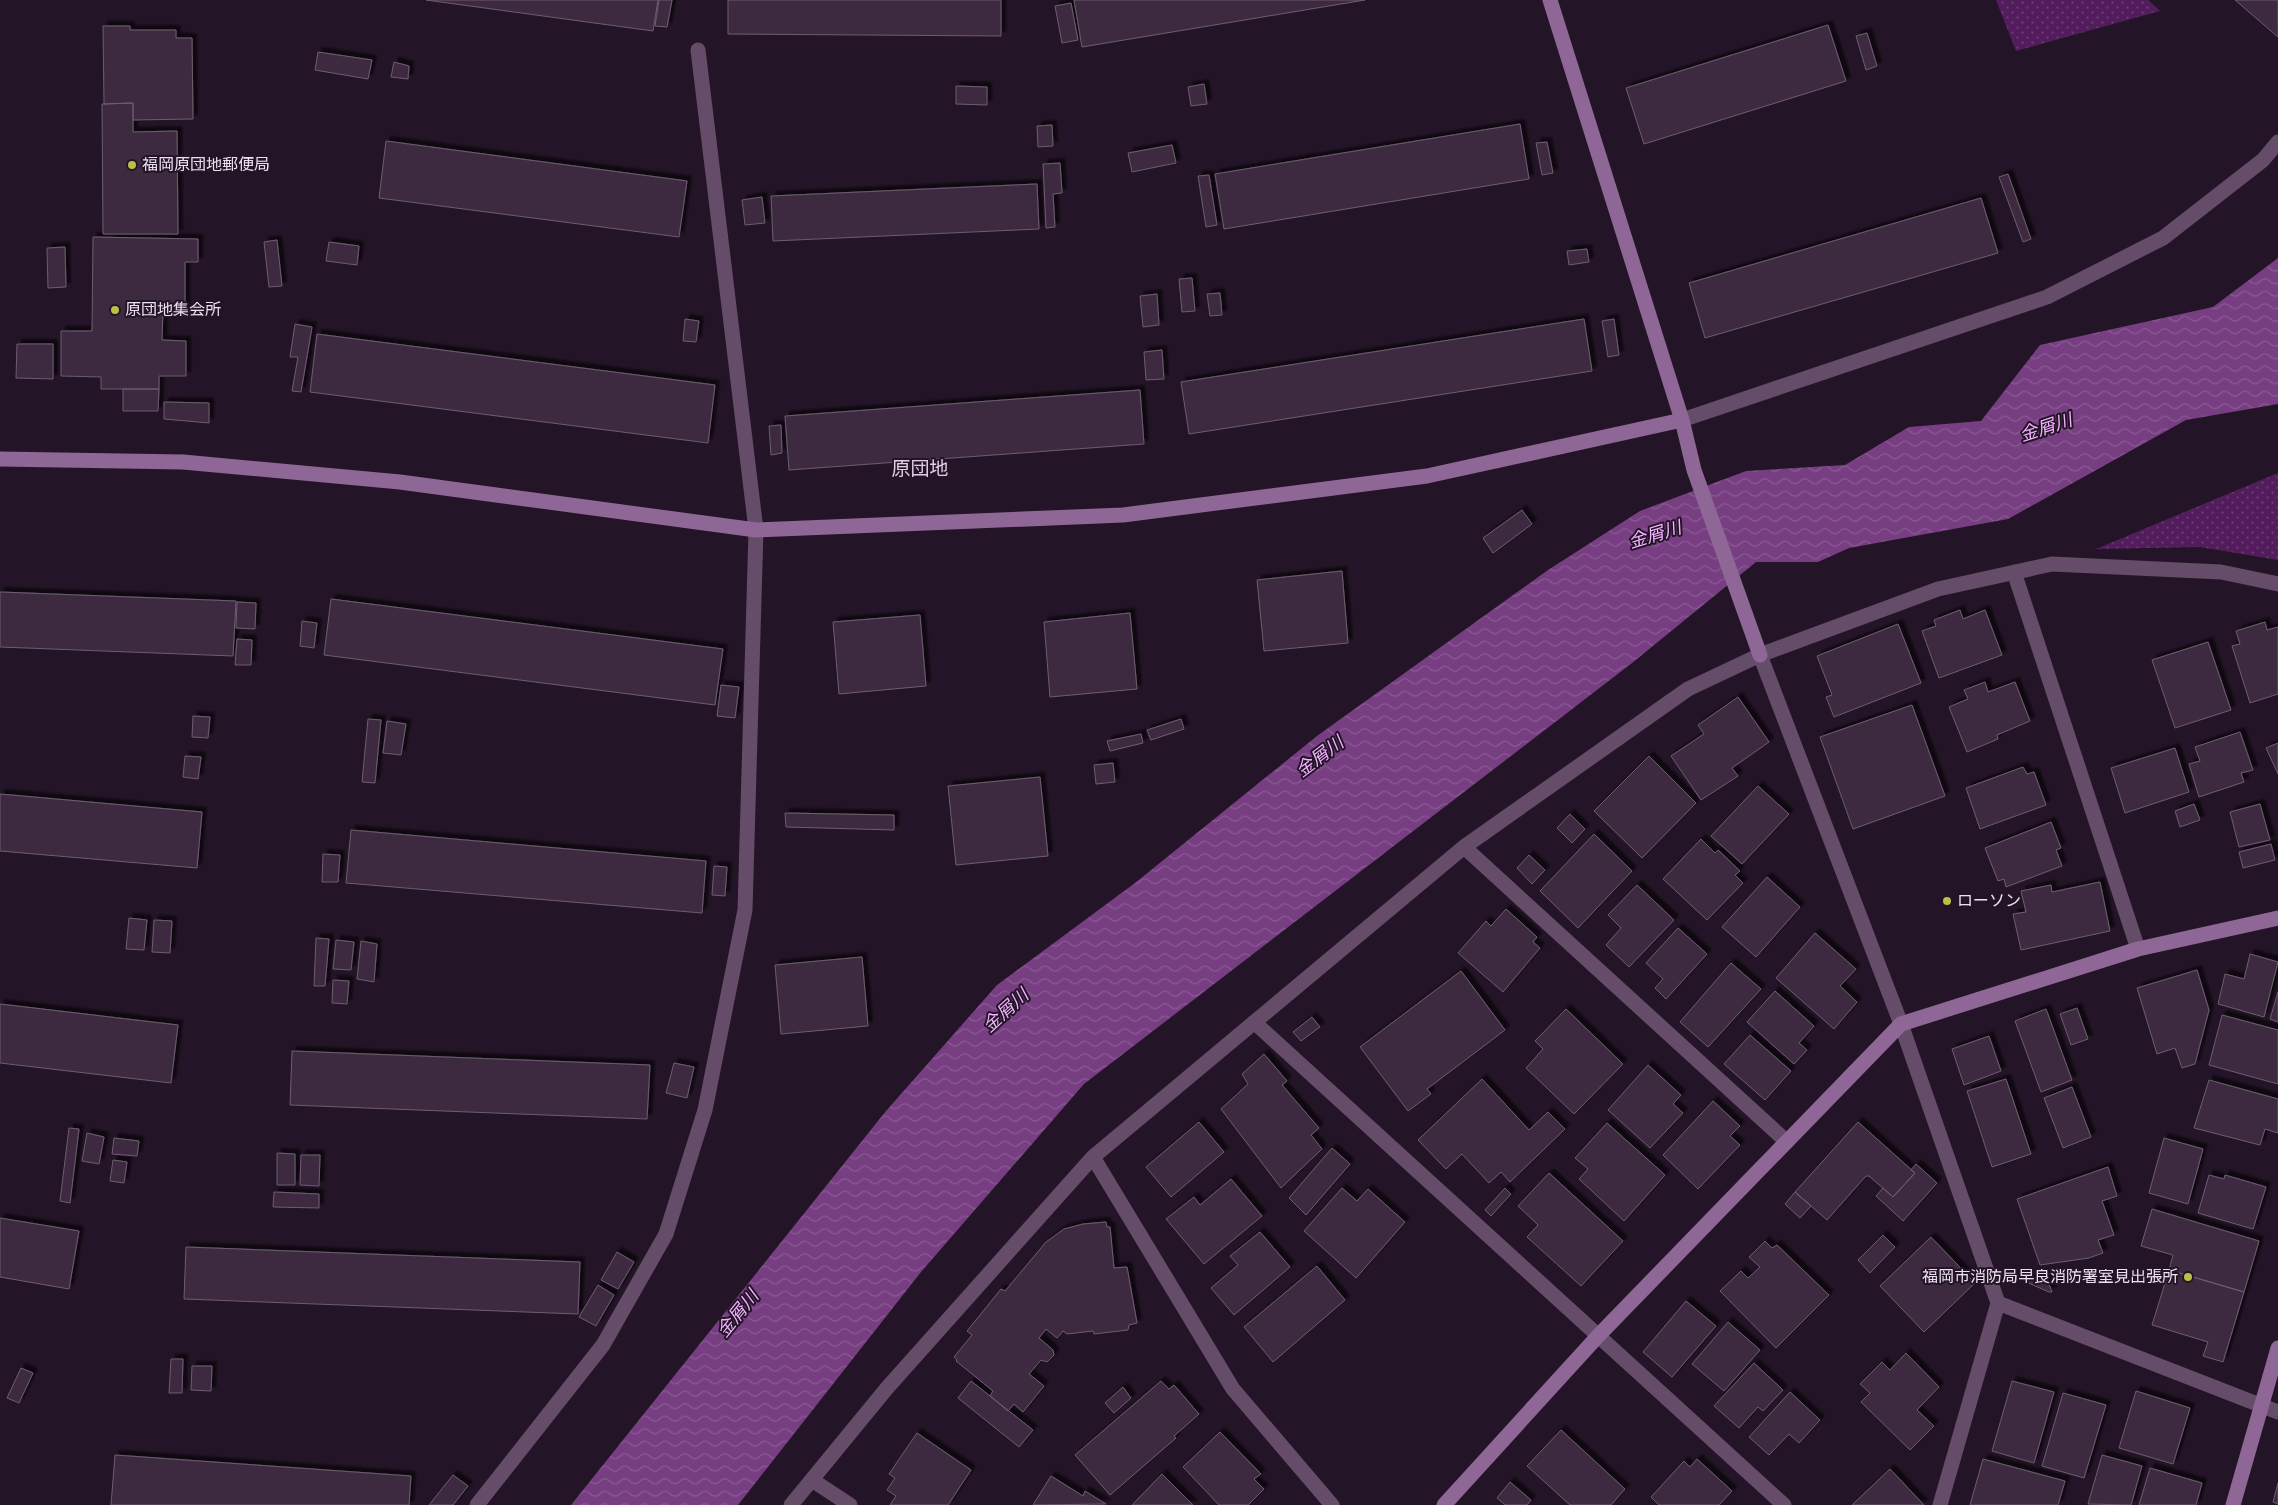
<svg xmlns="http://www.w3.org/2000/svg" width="2278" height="1505" viewBox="0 0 2278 1505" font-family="'Sofia Sans Condensed','Noto Sans JP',sans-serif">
  <defs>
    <pattern id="grass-dots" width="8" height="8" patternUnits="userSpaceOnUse" patternTransform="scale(1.25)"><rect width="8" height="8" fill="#531d5d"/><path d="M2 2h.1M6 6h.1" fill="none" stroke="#6c3e75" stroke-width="1.8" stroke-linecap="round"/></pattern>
    <pattern id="water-waves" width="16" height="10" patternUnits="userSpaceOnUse" patternTransform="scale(1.25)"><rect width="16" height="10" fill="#773e82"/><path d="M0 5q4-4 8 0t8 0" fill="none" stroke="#8a5a94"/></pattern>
    <filter id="shadow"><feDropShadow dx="4.5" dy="-4.5" stdDeviation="1" flood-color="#0009"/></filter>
  </defs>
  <rect width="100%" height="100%" fill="#241427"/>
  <path fill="url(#grass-dots)" d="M1996 0H2148L2160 11 2016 51Z
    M2278 473V560L2200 547 2096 549Z"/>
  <path fill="url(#water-waves)" d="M2278 258V404L2186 420 2008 519 1849 548 1818 562H1756L1632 663 1084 1084 921 1272 738 1505H571L886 1111 997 985 1135 883 1317 736 1548 570 1640 511 1746 471 1845 465 1909 427 1981 421 2040 345 2213 307Z"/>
  <path fill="#3d2c41" stroke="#6f5b72" filter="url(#shadow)" d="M426 0H658L653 31Z
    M659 0H672L667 27 655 26Z
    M728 0H1001V36L728 34Z
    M1074 0H1365L1082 47Z
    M2235 0H2278V37Z
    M1071 3 1078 40 1062 43 1055 6Z
    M1828 25 1846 81 1644 144 1626 88Z
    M103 26H130V30H176V38H192L193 119 133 120V103L104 104Z
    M1867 33 1877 66 1866 70 1856 36Z
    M318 52 372 60 368 79 315 70Z
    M394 62 409 66 408 79 391 77Z
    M1204 84 1207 104 1191 106 1188 87Z
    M956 86 987 87V105L956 104Z
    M133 103V132L177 131 178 234H103L102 104Z
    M1520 124 1529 179 1224 229 1215 174Z
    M1052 125 1053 146 1038 147 1037 126Z
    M386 141 687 181 679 237 379 198Z
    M1547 142 1553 173 1542 175 1536 143Z
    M1172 145 1176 163 1132 172 1128 153Z
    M1060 163 1062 193 1053 194 1055 227 1046 228 1043 164Z
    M2008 174 2031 239 2023 242 1999 177Z
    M1209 175 1217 225 1206 227 1198 176Z
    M1037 184 1039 229 773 241 771 196Z
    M762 197 765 223 745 225 742 200Z
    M1981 198 1998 253 1705 338 1689 283Z
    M93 237 198 239V262H185V309H163L162 340 186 341V376H159V389H101V377L61 376V331H92Z
    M277 240 282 286 269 287 264 242Z
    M329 242 359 246 357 265 326 261Z
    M65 247 66 287 48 288 47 248Z
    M1587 249 1589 262 1569 265 1567 251Z
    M1192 278 1195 311 1182 312 1179 279Z
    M1220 293 1222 315 1210 316 1207 294Z
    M1157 294 1159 325 1143 327 1140 296Z
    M685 319 699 321 696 342 683 341Z
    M1584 319 1592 371 1189 434 1181 382Z
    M1614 319 1619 355 1608 357 1602 321Z
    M295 324 312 327 301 392 292 391 298 357H290Z
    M317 334 715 385 708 443 310 392Z
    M17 344H53V379L16 378Z
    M1162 350 1164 379 1146 380 1144 352Z
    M123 389H159L158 411H123Z
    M1140 390 1144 444 789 470 785 416Z
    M164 402 209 403V423L164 419Z
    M781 425 782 453 771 455 769 426Z
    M1522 510 1532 524 1493 553 1483 538Z
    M1342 571 1348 643 1264 651 1257 580Z
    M0 592 236 601 233 656 0 647Z
    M331 599 723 649 715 705 324 655Z
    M237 602 256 603 255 629 236 628Z
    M1960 610 1963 619 1985 610 2002 655 1939 678 1922 631 1936 626 1934 620Z
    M1130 613 1137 689 1050 697 1044 622Z
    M920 615 926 686 839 694 833 622Z
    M302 621 317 623 314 648 300 646Z
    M2265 622 2267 630 2278 627V694L2250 703 2232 646 2240 644 2236 631Z
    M1898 624 1921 683 1834 717 1826 697 1832 695 1817 656Z
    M237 639 252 640 251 665H235Z
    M2208 642 2231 710 2175 728 2152 660Z
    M1985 682 1988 692 2015 682 2030 721 1997 735 1998 739 1967 752 1949 707 1968 699 1964 690Z
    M721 685 739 687 735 718 717 716Z
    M1738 697 1769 742 1732 768 1738 776 1701 800 1671 756 1704 734 1698 725Z
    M1912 705 1945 796 1853 829 1820 737Z
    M193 716 210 717 208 738 192 737Z
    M368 719 381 720 375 783 362 782Z
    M1181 719 1184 729 1151 740 1147 730Z
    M387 721 406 724 401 755 383 753Z
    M2240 732 2253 770 2241 773 2244 782 2199 797 2189 764 2200 761 2195 747Z
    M1141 734 1143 743 1110 751 1107 741Z
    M2278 743V774L2266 748Z
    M2175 748 2189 792 2125 813 2111 768Z
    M185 756 201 757 198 779 183 777Z
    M1649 756 1696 803 1642 858 1594 811Z
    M1113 763 1115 782 1096 784 1094 765Z
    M2023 767 2027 774 2034 772 2046 805 1980 829 1966 788Z
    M1040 777 1048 856 956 865 948 786Z
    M1758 786 1789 814 1742 864 1711 836Z
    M0 794 202 812 197 868 0 851Z
    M2194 804 2200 820 2180 827 2175 811Z
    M2260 804 2270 840 2239 847 2230 812Z
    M785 813 894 815V830L786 827Z
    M1570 814 1585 829 1572 843 1557 828Z
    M2051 822 2061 848 2056 850 2062 866 2006 887 2004 879 1998 881 1985 848Z
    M351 830 706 861 702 913 346 883Z
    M1594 834 1632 871 1578 928 1540 891Z
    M1701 839 1715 853 1718 850 1740 871 1735 875 1743 883 1707 920 1663 879Z
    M2271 844 2275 860 2243 868 2239 852Z
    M323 854 340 855 338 882H322Z
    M1529 855 1545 870 1532 884 1517 868Z
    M714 866 727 867 725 896 712 895Z
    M1767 877 1800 907 1756 957 1722 927Z
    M2100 882 2110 931 2021 950 2013 914 2026 912 2021 891 2051 885 2052 892Z
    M1637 885 1674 920 1629 967 1606 945 1621 928 1608 915Z
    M1506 909 1537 937 1533 942 1540 948 1503 992 1458 953 1486 921 1491 926Z
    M129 918 147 920 144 950 126 949Z
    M154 920 172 921 170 953 152 952Z
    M1678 928 1707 954 1666 999 1655 988 1663 979 1646 963Z
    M1815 933 1856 969 1840 986 1857 1002 1834 1029 1776 978Z
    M316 938 329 939 325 986H314Z
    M336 940 354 942 351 970 333 969Z
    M361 941 377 944 374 982 357 979Z
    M2250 954 2278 962 2264 1017 2218 1004 2225 974 2244 979Z
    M862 957 868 1026 781 1034 775 965Z
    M1731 963 1761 989 1708 1047 1680 1022Z
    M2197 970 2209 1010 2195 1064 2182 1068 2175 1048 2157 1054 2137 988Z
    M1461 971 1505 1030 1427 1089 1431 1094 1408 1111 1360 1047Z
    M333 980 349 981 347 1004 332 1003Z
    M1775 991 1814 1026 1799 1043 1807 1050 1794 1064 1747 1022Z
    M2278 992V1022L2270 1019Z
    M0 1004 178 1025 171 1083 0 1063Z
    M2077 1008 2088 1039 2071 1045 2060 1014Z
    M1566 1009 1623 1064 1574 1114 1526 1068 1543 1049 1535 1041Z
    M2046 1009 2072 1080 2041 1092 2015 1021Z
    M2222 1015 2278 1030V1084L2209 1065Z
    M1312 1017 1320 1027 1301 1041 1293 1032Z
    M1750 1035 1791 1071 1765 1100 1724 1064Z
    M1989 1036 2001 1071 1964 1085 1952 1049Z
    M292 1051 650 1065 647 1119 290 1105Z
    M1264 1054 1287 1081 1282 1085 1319 1128 1311 1135 1322 1149 1281 1188 1221 1109 1248 1084 1242 1074Z
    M674 1063 694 1067 687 1098 666 1093Z
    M1648 1065 1681 1095 1673 1104 1683 1113 1650 1148 1608 1110Z
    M1482 1079 1529 1130 1548 1112 1565 1129 1510 1182 1501 1172 1489 1183 1462 1154 1446 1169 1418 1140Z
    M2006 1079 2031 1154 1992 1167 1967 1091Z
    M2209 1080 2278 1099V1133L2265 1129 2260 1145 2194 1128Z
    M2072 1087 2091 1137 2063 1148 2044 1098Z
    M1713 1101 1740 1126 1730 1136 1740 1145 1698 1189 1663 1155Z
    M1199 1122 1224 1152 1171 1197 1146 1167Z
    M1858 1122 1915 1173 1893 1197 1869 1176H1866L1827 1220 1795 1192Z
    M1607 1123 1665 1175 1624 1221 1579 1179 1588 1169 1575 1158Z
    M69 1128 79 1129 70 1203 60 1201Z
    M87 1133 104 1137 99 1164 82 1161Z
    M114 1138 139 1141 137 1156 112 1154Z
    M2164 1138 2203 1149 2188 1204 2149 1193Z
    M1332 1148 1350 1164 1306 1215 1289 1198Z
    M277 1153 295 1154V1185H277Z
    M301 1155H320L319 1186 300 1185Z
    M113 1160 127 1162 124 1183 110 1181Z
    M1916 1164 1937 1183 1903 1221 1876 1196 1883 1188 1893 1197 1915 1173 1911 1170Z
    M2108 1167 2117 1196 2102 1201 2114 1235 2098 1240 2103 1253 2089 1258 2040 1265 2017 1199Z
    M1549 1173 1623 1241 1581 1286 1527 1237 1538 1225 1518 1206Z
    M2209 1175 2224 1179 2225 1175 2266 1187 2253 1229 2198 1213Z
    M1231 1179 1262 1216 1204 1264 1166 1219 1194 1197 1200 1205Z
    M1342 1188 1357 1201 1368 1189 1405 1222 1356 1278 1304 1231Z
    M1505 1188 1511 1194 1491 1216 1485 1210Z
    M274 1192 319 1194V1208L273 1207Z
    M1795 1192 1811 1206 1800 1218 1785 1204Z
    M2152 1209 2259 1241 2244 1292 2169 1270 2173 1255 2141 1246Z
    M0 1218 79 1231 69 1289 0 1277Z
    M1106 1222 1107 1227H1110L1114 1268 1127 1267 1137 1323 1129 1325 1128 1330 1094 1334 1093 1331 1067 1334 1063 1331 1057 1338 1046 1329 1039 1338 1053 1350 1054 1355 1047 1362 1041 1360 1029 1374 1044 1386 1023 1412 1014 1404 1008 1411 990 1396 993 1391 956 1361 957 1360 954 1357 972 1335 967 1331 1001 1289 1005 1291 1046 1242 1064 1229 1083 1224Z
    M1260 1232 1290 1267 1234 1315 1211 1288 1238 1265 1230 1256Z
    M1883 1235 1895 1247 1870 1273 1858 1260Z
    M1931 1237 1975 1283 1924 1332 1880 1286Z
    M1765 1241 1772 1248 1777 1245 1829 1295 1776 1348 1720 1291 1741 1271 1748 1278 1760 1267 1749 1257Z
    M186 1247 580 1262 578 1314 184 1299Z
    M617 1252 634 1262 618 1289 601 1280Z
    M1317 1266 1345 1300 1273 1362 1244 1327Z
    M2169 1270 2244 1292 2223 1362 2203 1356 2208 1342 2152 1325Z
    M2045 1274 2052 1292H2049L2024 1281Z
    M598 1285 614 1295 596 1326 579 1317Z
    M1686 1301 1716 1326 1672 1377 1643 1352Z
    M1728 1322 1760 1350 1724 1391 1692 1364Z
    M1906 1353 1939 1387 1917 1410 1934 1426 1910 1450 1861 1402 1870 1393 1860 1384 1882 1362 1890 1370Z
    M171 1359H183L182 1393H169Z
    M1754 1363 1783 1390 1763 1411 1758 1407 1739 1428 1714 1406Z
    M192 1366H212L211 1391 191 1390Z
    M21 1368 33 1373 19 1403 7 1398Z
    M971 1381 1033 1430 1019 1447 958 1398Z
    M1161 1381 1169 1389 1174 1385 1199 1414 1174 1436 1176 1438 1110 1495 1075 1455Z
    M2012 1381 2054 1392 2034 1463 1992 1451Z
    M1123 1387 1131 1398 1114 1413 1105 1403Z
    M2136 1391 2190 1408 2173 1464 2119 1448Z
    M1790 1392 1820 1420 1799 1443 1789 1434 1769 1455 1749 1437Z
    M2063 1393 2106 1405 2084 1478 2042 1466Z
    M1561 1430 1625 1489 1611 1505H1570L1527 1466Z
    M1220 1432 1261 1474 1254 1479 1264 1489 1248 1505H1219L1183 1467Z
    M917 1433 971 1470 948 1505H890L896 1496 887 1490 895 1478 889 1474Z
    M115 1455 411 1476 409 1505H111Z
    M2102 1455 2142 1466 2131 1505 2088 1504Z
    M1697 1459 1732 1491 1719 1505H1659L1651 1497 1684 1461 1690 1467Z
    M1983 1459 2065 1481 2058 1505H1970Z
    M2150 1468 2202 1483 2196 1505H2139Z
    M1890 1469 1924 1505H1852Z
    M1162 1474 1193 1505H1132Z
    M453 1475 468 1486 453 1505H429Z
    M1051 1476 1083 1496 1085 1491 1106 1504 1033 1505Z
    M1510 1482 1531 1500 1527 1505H1505L1497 1498Z
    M2278 1483V1504L2273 1502Z"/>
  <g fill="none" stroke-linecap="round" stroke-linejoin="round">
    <path stroke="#654c69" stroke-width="15" d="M477 1505 603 1345 666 1234 705 1110 745 910 756 530 698 50"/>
    <path stroke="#654c69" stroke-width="15" d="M1682 420 2047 297 2163 238 2263 160 2278 142
      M2014 572 2138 949
      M1760 655 1901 1024 1998 1303 2278 1412
      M1464 847 1786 1141
      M1254 1022 1784 1505
      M1093 1157 1233 1389 1332 1505
      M812 1480 850 1505
      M791 1505 887 1388 1093 1157 1464 847 1688 689 1760 655 1938 589 2052 564 2221 572 2278 584
      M1940 1505 1998 1303"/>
    <path stroke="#8f6796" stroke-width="15" d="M1682 420 1694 470 1760 655
      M0 459 183 462 400 482 756 530 1123 515 1427 476 1682 420 1550 0
      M1444 1505 1598 1336 1901 1024 2138 949 2278 918
      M2233 1505 2278 1348"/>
  </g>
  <g fill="#bbc044" stroke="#241427" stroke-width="2">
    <circle cx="132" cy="165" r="5"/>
    <circle cx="115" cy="310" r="5"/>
    <circle cx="1947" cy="901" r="5"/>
    <circle cx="2188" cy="1277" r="5"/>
  </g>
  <g text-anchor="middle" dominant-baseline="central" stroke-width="4" stroke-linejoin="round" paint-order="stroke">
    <g font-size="16" fill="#ece1ee" stroke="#241427" text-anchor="start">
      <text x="142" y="165">福岡原団地郵便局</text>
      <text x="125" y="310">原団地集会所</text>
      <text x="1957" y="901">ローソン</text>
      <text x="2178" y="1277" text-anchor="end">福岡市消防局早良消防署室見出張所</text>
    </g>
    <g font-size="18" font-style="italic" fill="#f3b3ff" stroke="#241427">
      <text transform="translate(2046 428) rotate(-18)">金屑川</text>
      <text transform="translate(1655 535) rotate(-17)">金屑川</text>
      <text transform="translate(1320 757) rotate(-37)">金屑川</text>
      <text transform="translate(1006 1011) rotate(-42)">金屑川</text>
      <text transform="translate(738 1314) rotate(-51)">金屑川</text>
    </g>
    <g font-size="19" fill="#e2cce6" stroke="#241427">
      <text x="920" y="469">原団地</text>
    </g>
  </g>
</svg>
